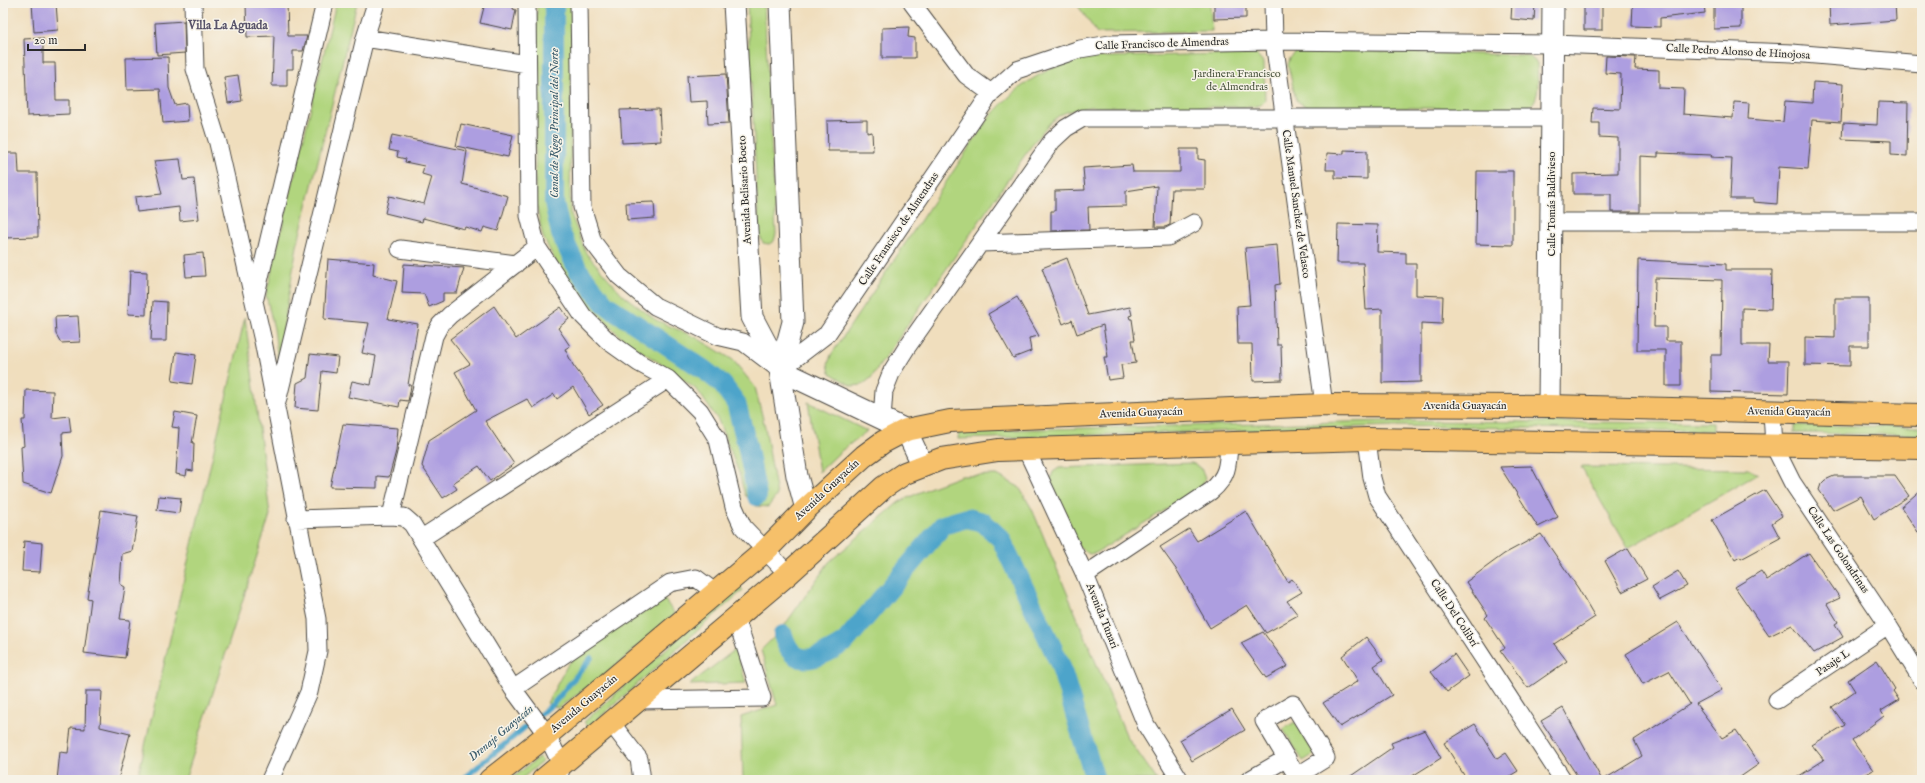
<svg xmlns="http://www.w3.org/2000/svg" width="1925" height="783" viewBox="0 0 1925 783" font-family="'IM FELL English',serif">
  <rect width="100%" height="100%" fill="#f7f3e8"/>
  <filter id="ink" filterUnits="userSpaceOnUse"><feTurbulence type="fractalNoise" baseFrequency=".025" numOctaves="2"/><feDisplacementMap in="SourceGraphic" scale="8" xChannelSelector="R" yChannelSelector="G"/><feConvolveMatrix kernelMatrix="1 2 1 2 8 2 1 2 1" color-interpolation-filters="sRGB"/></filter>
  <filter id="wash" filterUnits="userSpaceOnUse"><feTurbulence type="fractalNoise" baseFrequency=".012" numOctaves="4" result="noise"/><feDisplacementMap in="SourceGraphic" scale="16" xChannelSelector="R" yChannelSelector="G"/><feGaussianBlur stdDeviation="0.9" result="paint"/><feColorMatrix in="noise" values="0 0 0 0 0 0 0 0 0 0 0 0 0 0 0 0 0 1.4 0 .05"/><feComposite in="paint" operator="in"/></filter>
  <g filter="url(#wash)">
    <rect width="100%" height="100%" fill="#f0debd"/>
    <path fill="#b1d57e" stroke="#6e8054" d="M336 3H357L297 246 278 360 274 329 266 295Z
      M537 3H572L570 212 586 253 623 295 656 320 697 338 733 360 755 387 765 427 777 495 768 507 756 506 745 495 739 473 718 420 698 391 672 371 624 340 588 304 560 270 543 237 536 204 535 181Z
      M747 3H764L776 234 774 241 769 244 763 243 759 234Z
      M1076 3H1210L1212 31 1097 33Z
      M1304 50 1524 55 1530 57 1537 63C1537 79 1543 103 1524 109L1306 107 1296 100 1288 65 1290 58 1295 53Z
      M1249 54 1257 55 1264 63 1265 100 1261 105 1252 107H1090C1058 111 1053 118 1034 142L871 378 862 385 852 386 830 373 828 364 831 355 986 122C1013 88 1048 62 1093 58 1111 56 1130 57 1148 56 1181 55 1215 54 1249 54Z
      M245 317 270 515 185 780H137Z
      M808 402 867 431 841 451 819 472Z
      M1388 421 1713 423V431L1395 426 958 439 959 431Z
      M1795 425 1922 427V435L1795 433Z
      M1192 463 1201 468 1205 479 1202 487 1096 553 1089 554 1078 546 1050 480 1053 472 1059 468Z
      M1581 467 1748 469 1758 474 1628 548Z
      M997 475 1019 487 1032 509 1127 737 1157 780H743L741 717 777 705 761 650 782 629 829 562 899 502 929 488 961 476Z
      M738 585 743 590 589 727 584 722Z
      M664 599 675 614 606 674 558 708 547 703 568 664 589 646Z
      M736 649 746 683 689 685Z
      M1295 722 1315 754 1303 761 1283 729Z
      M539 757 543 761 520 780H510Z"/>
    <g fill="none" stroke-linecap="round" stroke-linejoin="round">
      <path stroke="#4ea4ca" stroke-width="5.5" d="M462 780 554 703 591 658"/>
      <path stroke="#4ea4ca" stroke-width="20" d="M554 3V202L561 234 578 270 605 304 703 369 722 384 736 403 748 449 757 496
        M783 635C794 673 821 657 845 642L943 525 967 518 983 522 1001 539 1060 664 1095 780"/>
    </g>
    <g id="blocks">
      <path fill="#ad9ee0" d="M32 3H56L58 30 34 32Z
        M252 3H287L288 36H307L303 51H293V69H287V86H272L274 36 247 37 246 4Z
        M485 3H514L513 9 516 10 512 30 480 23Z
        M1214 3H1246V18L1214 19Z
        M1512 3H1535L1534 21 1511 19Z
        M1584 3H1602V30H1584Z
        M1633 3H1704L1705 13 1660 18V27L1632 26Z
        M1714 3H1741V28L1714 29Z
        M1829 3H1895L1896 20 1830 25Z
        M184 21 185 53 157 55 155 23Z
        M909 27 908 37 915 38V58H882V28Z
        M43 38V63H55L56 100H69V114L27 116 24 39Z
        M1606 56 1636 57 1635 69 1659 70V88L1684 89 1683 114 1733 118 1734 102 1749 103 1748 119 1783 122 1785 101 1812 103 1813 82 1843 84 1841 122 1812 120 1808 169 1779 167 1777 204 1753 202V199H1730L1732 158 1711 157 1712 155 1658 153V157L1640 156V212H1611V194H1573V174L1618 173V138L1599 137V123H1592L1593 108 1620 109 1621 74 1605 73Z
        M168 57 169 88 175 105 187 103 188 121 163 123 160 89 127 90 126 58Z
        M726 74 729 123 708 124 707 101 689 102 687 76Z
        M238 75 242 101 228 103 224 77Z
        M1878 102 1908 103 1907 156 1891 155V141L1842 139 1843 123 1877 125Z
        M659 109 661 141 622 143 620 110Z
        M867 120V133L872 132 873 151H828L827 121Z
        M461 124 513 135 508 157 456 146Z
        M392 135 467 151 462 184 508 196 498 231 484 227 482 232 465 227 464 229 423 218 422 222 385 213 389 196 424 204 432 177 422 174 424 166 405 162 406 159 397 157 398 152 389 150Z
        M1180 149H1198V159L1205 160V189H1172L1170 225 1165 227H1155L1157 186 1126 191V206L1088 207 1089 230 1051 231V211H1055V191L1085 190 1083 168 1132 165 1133 172H1180Z
        M1344 150 1367 151V179L1335 178V170H1326L1327 153 1344 154Z
        M3 153H18L19 173H37L38 237 3 238Z
        M180 159 183 180 194 179 199 219 180 221 179 207 137 212 135 197 162 194 154 161Z
        M1477 171H1513V245L1476 244Z
        M654 202 655 218 627 220 626 203Z
        M1338 224 1378 225 1377 252 1406 253V264H1416V295L1443 296 1442 324 1421 323V382L1382 383V309L1366 310 1363 263H1337Z
        M1277 245 1280 284 1275 285 1277 345H1281L1282 380 1253 381 1252 344H1238L1237 306 1250 305 1245 248Z
        M203 253 205 276 186 277 184 255Z
        M1067 258 1088 315 1130 307 1132 315 1129 316 1130 319H1132L1135 340H1132L1136 363 1121 365 1123 378 1108 380 1104 357H1108L1103 325 1077 334 1072 320 1063 324 1042 268Z
        M328 259 374 263 373 275 397 281 388 319 418 324 408 385H411L410 392 408 401 400 400 399 407 348 397 352 381 371 385 376 356 362 353 369 323 324 319Z
        M1638 260 1726 264V270H1772L1771 309 1742 308V345H1769L1768 361H1789L1788 394 1711 392V355H1721L1722 280 1655 278 1654 327H1666V341H1681V386H1666V350H1637Z
        M404 264 464 268 457 293H443V301L429 307 424 294 402 293Z
        M130 271 147 272 146 315 128 314Z
        M1017 297 1039 336 1029 338 1031 351 1013 358 988 314Z
        M1835 298H1869V346H1850V366L1805 365V337L1835 338Z
        M153 301 167 302 166 341H151Z
        M494 306 516 339 561 307 569 319 558 328 570 346 565 349 573 365 603 405 589 414 573 387 557 399 554 394 533 408 527 399 485 421 514 464 490 481 479 466 453 483 457 489 443 498 422 466 429 440 476 410 455 372 470 364 450 339Z
        M78 316 80 342 61 343 56 334 55 317Z
        M176 352 196 355 192 384 172 381Z
        M310 354 338 357 336 373 322 371 318 410 295 408 297 383 307 378Z
        M26 390 53 391 52 418 69 416 71 432 62 433 63 456 51 493 23 484 21 447 24 446 22 420H25Z
        M175 412 197 416 192 443H194L193 471 187 470 186 476 176 474 179 428 172 427Z
        M343 424 398 428 396 451 389 477 377 476V488L330 487Z
        M1531 466 1558 517 1538 527 1500 467Z
        M1834 476H1895L1909 496 1874 519 1861 496 1833 510 1819 490 1821 484 1825 480Z
        M1922 489V538L1901 507Z
        M1765 490 1782 516 1772 523 1780 538 1741 559 1740 557 1735 560 1712 520Z
        M159 496 181 498 179 513 157 510Z
        M101 510 138 516 132 551 122 554 120 584 125 587 120 619 130 620 125 658 84 653 91 599 87 598Z
        M1246 511 1288 582 1292 579 1302 592 1287 601 1298 615 1266 633 1247 605 1210 628 1178 572 1160 547 1189 529 1197 541Z
        M1541 534 1578 588 1595 617 1554 644 1567 661 1528 688 1500 650 1505 648 1485 618 1488 615 1466 582 1504 554Z
        M24 541 42 543 40 572 22 571Z
        M1628 548 1647 579 1622 592 1605 561Z
        M1809 553 1840 598 1827 604 1838 622 1835 624 1843 637 1814 653 1792 625 1769 636 1735 587 1761 571 1767 580Z
        M1678 571 1687 586 1660 600 1652 587Z
        M1678 622 1722 690 1696 704 1722 738 1736 730 1759 764 1736 780H1603L1642 756 1634 740 1690 704 1669 671 1643 684 1626 654Z
        M1263 632 1288 666 1266 678 1241 643Z
        M1366 637 1383 660 1374 666 1392 695 1340 727 1323 703 1358 681 1342 656Z
        M1454 654 1469 676 1447 692 1431 672Z
        M1877 660 1895 689 1893 691 1899 700 1881 711 1884 716 1852 740 1873 770 1857 780H1793L1824 760 1812 745 1845 725 1832 707 1855 691 1848 680Z
        M86 691H102L100 727 130 734 118 780H57L60 752 68 753 71 728 85 729Z
        M1563 708 1602 780H1580L1541 721Z
        M1232 709 1245 730 1192 761 1180 740Z
        M1475 724 1497 759 1506 753 1518 771 1503 780H1467L1444 743Z
        M1425 730 1441 758 1406 780H1345L1393 747 1391 743Z"/>
    </g>
  </g>
  <g filter="url(#ink)">
    <use href="#blocks" fill-opacity="0" stroke="#494641" stroke-width="1"/>
    <g fill="none" stroke-linecap="round" stroke-linejoin="round">
      <g stroke="#494641" stroke-width="19">
        <path id="minor" d="M193 3 195 69 218 143 263 341 317 619 318 651 309 692 270 780
          M527 3 529 216 537 247 583 316 608 341 639 363 668 379 700 411 718 440 734 507 743 527 788 574
          M579 3 582 207 593 242 619 276 655 306 717 336 743 342 780 370 827 334 991 93 1017 70 1080 49 1110 44 1274 41 1553 44 1792 53 1922 64
          M912 3 966 75 991 93
          M1273 3 1274 41 1324 405
          M365 38 527 64
          M1552 222H1922
          M980 243 1168 237 1194 223
          M400 249 516 264
          M255 298 325 3
          M277 402 365 38 376 3
          M1772 412 1774 446 1792 482 1888 625 1922 680
          M882 419 884 391 892 371 907 347 1052 141 1066 128 1083 118H1552
          M1367 439 1372 478 1377 496 1563 780
          M1026 449 1085 575 1146 725 1180 780
          M391 516 434 336 440 325 450 315 537 247
          M296 519 391 516 404 517 412 524 513 689 547 735 562 766 559 776
          M422 538 668 379
          M1085 575 1211 491C1228 476 1228 465 1229 443
          M513 689 670 583 696 578 716 593
          M640 700 762 698 736 618
          M1777 700 1888 625
          M1293 704 1326 758 1297 776 1264 721Z
          M612 724 639 759 642 780
          M1249 780 1287 758"/>
      </g>
      <g stroke="#494641" stroke-width="23">
        <path id="tertiary" d="M734 3 752 317 780 370 797 476 806 509
          M780 370 793 322 780 3
          M780 370 906 430 923 466
          M1549 406 1553 3"/>
      </g>
      <g stroke="#494641" stroke-width="24">
        <path id="primary" d="M490 780 547 735 765 551 806 509 864 456 883 442 906 430 950 421 1324 405 1549 406 1922 415
          M543 780 788 574 884 487 905 473 941 459 998 450 1367 439 1922 448"/>
      </g>
      <use href="#minor" stroke="#fff" stroke-width="17"/>
      <use href="#tertiary" stroke="#fff" stroke-width="21"/>
      <use href="#primary" stroke="#f6c06b" stroke-width="22"/>
    </g>
  </g>
  <g text-anchor="middle" dominant-baseline="central" stroke-width="3" stroke-linejoin="round" paint-order="stroke">
    <g font-size="11" fill="#2b2b2b" stroke="#f7f3e8">
      <text transform="translate(1162 44) rotate(-2)">Calle Francisco de Almendras</text>
      <text transform="translate(1738 52) rotate(3)">Calle Pedro Alonso de Hinojosa</text>
      <text transform="translate(745 190) rotate(-93)">Avenida Belisario Boeto</text>
      <text transform="translate(1296 204) rotate(82)">Calle Manuel Sanchez de Velasco</text>
      <text transform="translate(1552 204) rotate(-90)">Calle Tomás Baldivieso</text>
      <text transform="translate(899 229) rotate(-56)">Calle Francisco de Almendras</text>
      <text x="1465" y="406">Avenida Guayacán</text>
      <text transform="translate(1789 412) rotate(1)">Avenida Guayacán</text>
      <text transform="translate(1141 413) rotate(-2)">Avenida Guayacán</text>
      <text transform="translate(827 490) rotate(-43)">Avenida Guayacán</text>
      <text transform="translate(1838 550) rotate(56)">Calle Las Golondrinas</text>
      <text transform="translate(1454 613) rotate(57)">Calle Del Colibrí</text>
      <text transform="translate(1102 616) rotate(68)">Avenida Tunari</text>
      <text transform="translate(1833 663) rotate(-34)">Pasaje L</text>
      <text transform="translate(584 704) rotate(-40)">Avenida Guayacán</text>
    </g>
    <g font-size="11" fill="#4c5640" stroke="#f7f3e8">
      <text x="1237" y="74">Jardinera Francisco<tspan x="1237" dy="13">de Almendras</tspan></text>
    </g>
    <g font-size="12" font-weight="bold" fill="#58536a" stroke="#f7f3e8">
      <text x="228" y="25">Villa La Aguada</text>
    </g>
    <g font-size="12" font-style="italic" fill="#395b6b" stroke="#f7f3e8">
      <text transform="translate(554 123) rotate(-90)">Canal de Riego Principal del Norte</text>
      <text transform="translate(501 733) rotate(-40)">Drenaje Guayacán</text>
    </g>
  </g>
  <rect width="1925" height="783" fill="none" stroke="#f7f3e8" stroke-width="16"/>
  <path d="M28 44v6h57v-6" fill="none" stroke="#2b2b2b" stroke-width="2"/>
  <text x="34" y="44" font-size="12" fill="#2b2b2b" stroke="#f7f3e8" stroke-width="3" paint-order="stroke">20 m</text>
</svg>
